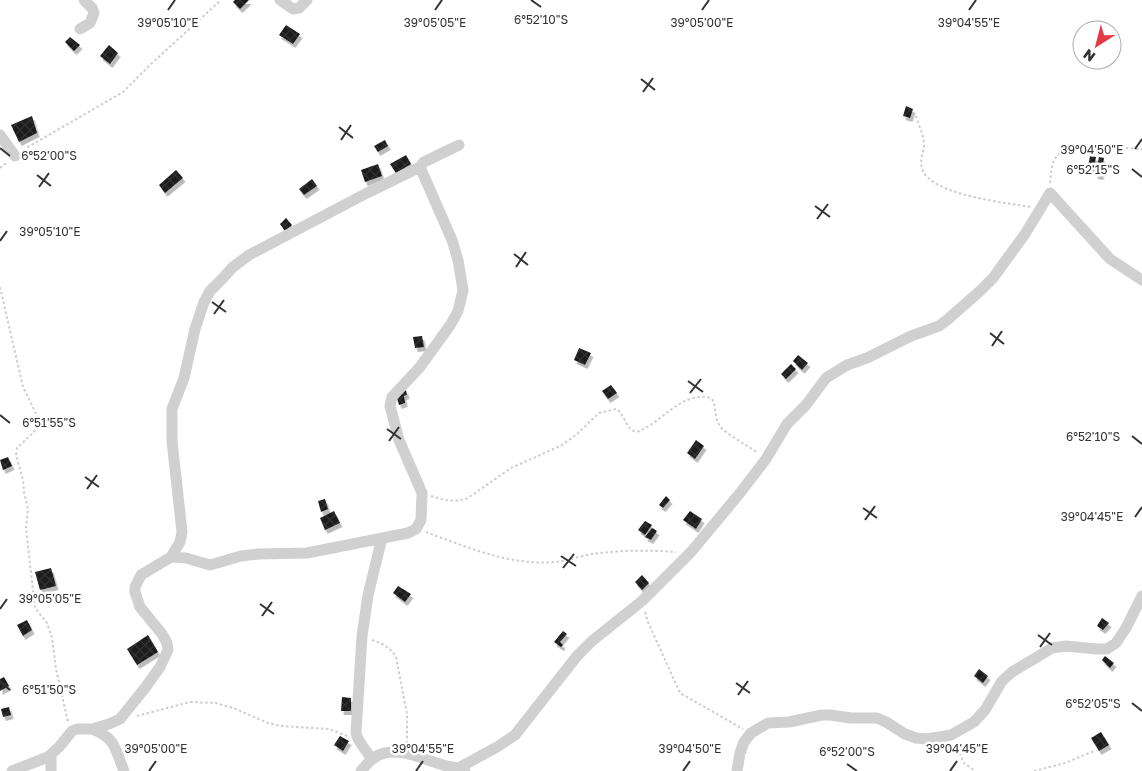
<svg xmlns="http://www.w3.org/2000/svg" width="1142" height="771" viewBox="0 0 1142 771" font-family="'Golos Text',sans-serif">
  <defs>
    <pattern id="building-cross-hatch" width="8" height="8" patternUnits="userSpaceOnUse" patternTransform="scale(1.25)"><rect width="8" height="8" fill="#1a1a1a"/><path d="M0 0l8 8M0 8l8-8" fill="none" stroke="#333"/></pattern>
    <filter id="shadow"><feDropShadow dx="2.5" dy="4" stdDeviation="0" flood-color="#0004"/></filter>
  </defs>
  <rect width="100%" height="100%" fill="#fff"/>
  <path fill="url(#building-cross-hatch)" filter="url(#shadow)" d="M235 0H249L240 9 233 2Z
    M286 25 300 34 293 44 279 35Z
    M70 37 80 45 74 51 65 42Z
    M109 45 118 53 110 64 100 56Z
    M906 106 913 109 910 118 903 116Z
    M32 116 37 133 19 142 11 125Z
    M385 140 388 146 378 152 374 146Z
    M406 155 411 164 396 173 390 164Z
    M1090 156 1096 157 1093 172 1087 171Z
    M1099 157 1104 158 1101 176 1095 175Z
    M378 164 382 176 365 182 361 170Z
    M176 170 183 178 165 193 159 185Z
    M312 179 317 186 304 195 299 189Z
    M286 218 292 225 285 231 280 224Z
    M422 336 424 347 415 348 413 337Z
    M579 348 591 353 585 365 574 360Z
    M798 355 808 363 802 370 793 361Z
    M791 364 796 369 786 379 781 374Z
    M611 385 617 393 608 399 602 391Z
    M406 390 407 395 404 396 405 403 399 405 396 395Z
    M696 440 704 446 695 459 687 453Z
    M8 457 12 466 3 470 0 460Z
    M666 496 670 500 663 508 659 505Z
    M325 499 328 509 321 512 318 501Z
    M334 511 340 523 325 530 320 518Z
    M690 511 702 519 696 529 683 520Z
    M645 521 652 525 645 535 638 530Z
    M652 528 657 531 651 540 645 537Z
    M51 568 56 586 40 590 35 572Z
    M642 575 649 583 642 590 635 582Z
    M398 586 411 594 405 602 393 593Z
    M1102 618 1109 623 1103 630 1097 626Z
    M27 620 32 630 23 636 17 625Z
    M563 631 567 634 560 642 563 645 561 647 554 642Z
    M148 635 158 652 137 665 127 649Z
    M1105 656 1114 663 1110 668 1102 660Z
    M979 669 988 676 983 683 974 676Z
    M4 677 9 686 0 691V679Z
    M342 697 351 698V711H341Z
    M9 707 11 715 3 717 1 709Z
    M1101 732 1109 745 1099 751 1091 738Z
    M340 736 349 741 343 751 334 745Z"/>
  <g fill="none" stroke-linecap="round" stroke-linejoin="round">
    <path stroke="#cdcdcd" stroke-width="2" stroke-dasharray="2.5 2.5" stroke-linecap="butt" d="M916 116C918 124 923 133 924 142 925 151 919 159 922 168 928 195 1008 203 1031 207
      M23 150 123 92 151 64 221 0
      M0 168 8 162
      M1050 183C1051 176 1051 169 1053 163 1064 133 1119 150 1142 149
      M0 287 23 387 39 420 34 432 17 448 16 455 23 480 24 492 28 509 26 528 35 608 47 623 52 638 56 669 68 722
      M431 496C443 500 455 503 468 498L511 468 562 445 576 435 599 413 616 409C626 415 625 430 637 432 655 425 666 411 683 402 690 398 711 392 714 403 716 411 715 419 720 426 724 433 750 447 758 453
      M426 532C466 547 511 566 555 562 568 561 580 556 592 554 620 550 648 550 676 552
      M645 612 648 622 680 693 743 729
      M372 640C382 643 391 648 396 657L407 714V743
      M137 716 190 702 216 703 236 709 268 723 281 726 329 729 347 736
      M955 744 964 763 975 771
      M1034 771 1065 763 1094 751"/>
    <path stroke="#d0d0d0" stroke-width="11" d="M280 0 293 9 299 8 307 0
      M80 29 90 23 94 13 92 8 84 0
      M0 135 15 156
      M171 557 186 558 210 565 241 556 259 554 307 553 408 533 416 529 421 520 422 493 399 440 390 406 392 397 420 367 451 324 458 311 463 290 458 260 452 240 420 167 424 162 459 145
      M92 729C116 738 115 749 124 771
      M51 755V771
      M371 759C367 750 358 743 356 733L362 636 368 595 382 538
      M460 767 497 747 515 735 577 656 592 641 642 601 691 552 740 493 766 459 787 424 806 405 826 378 847 365 867 358 911 336 939 326 947 320 980 291 993 278 1025 234 1050 193 1110 259 1142 280
      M12 771 48 757 59 747 72 731 77 729H92L109 724 120 719 145 688 160 667 168 650 167 643 162 634 140 607 135 592V587L141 575 171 557 180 542 182 532 172 441V409L184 378 195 329 204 302 210 291 222 279 233 267 249 255 367 193 420 167
      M361 771C368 763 374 755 385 753 404 748 429 762 447 766 454 767 459 767 465 771
      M737 771 740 753 744 742 751 733 768 723 789 722 822 715H830L851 718H877L886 722 905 734 916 738 927 739 951 735 974 722 985 710 1002 681 1012 672 1052 648 1066 646 1096 649H1107L1116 643 1126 628 1142 596"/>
  </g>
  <path fill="none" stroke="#333" stroke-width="2" d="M531 0 541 7M168 10 175 0M435 10 442 0M702 10 709 0M969 10 976 0M641 79 655 90M643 92 653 78M339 127 353 138M341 140 351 125M0 148 10 156M1135 149 1142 139M1132 169 1142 177M37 175 51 186M39 187 49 173M815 206 830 217M817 219 828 204M0 241 7 231M514 254 528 265M516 267 526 252M212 302 226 312M214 314 224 300M990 333 1004 344M992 346 1002 331M688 381 703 392M690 393 701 379M0 415 10 423M387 429 401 439M1132 436 1142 444M389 441 399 427M85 477 99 487M87 489 97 475M863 508 877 518M1135 517 1142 507M865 520 875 506M561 556 576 566M563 568 574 554M260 604 274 614M0 609 7 599M262 616 272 602M1038 635 1052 645M1040 647 1050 633M0 682 10 690M736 683 750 693M738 695 748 681M1132 703 1142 711M847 764 857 771M149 771 156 761M416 771 423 761M683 771 690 761M950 771 957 761"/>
  <g font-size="12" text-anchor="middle" fill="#333" stroke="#fff" stroke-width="5" stroke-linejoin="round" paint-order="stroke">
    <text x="541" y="24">6°52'10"S</text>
    <text x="435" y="27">39°05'05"E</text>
    <text x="168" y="27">39°05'10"E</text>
    <text x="702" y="27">39°05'00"E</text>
    <text x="969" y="27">39°04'55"E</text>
    <text x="1092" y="154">39°04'50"E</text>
    <text x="49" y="160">6°52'00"S</text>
    <text x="1093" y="174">6°52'15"S</text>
    <text x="50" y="236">39°05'10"E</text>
    <text x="49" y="427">6°51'55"S</text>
    <text x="1093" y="441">6°52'10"S</text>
    <text x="1092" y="521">39°04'45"E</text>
    <text x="50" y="603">39°05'05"E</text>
    <text x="49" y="694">6°51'50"S</text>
    <text x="1093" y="708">6°52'05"S</text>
    <text x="156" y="753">39°05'00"E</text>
    <text x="423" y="753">39°04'55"E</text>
    <text x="690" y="753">39°04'50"E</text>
    <text x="957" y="753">39°04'45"E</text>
    <text x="847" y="756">6°52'00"S</text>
  </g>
  <g transform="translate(1097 45) rotate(216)"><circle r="24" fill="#ffffff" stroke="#adadad"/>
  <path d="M0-4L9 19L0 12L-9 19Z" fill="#e63946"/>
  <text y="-8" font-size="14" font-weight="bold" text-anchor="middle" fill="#333333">N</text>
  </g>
</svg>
